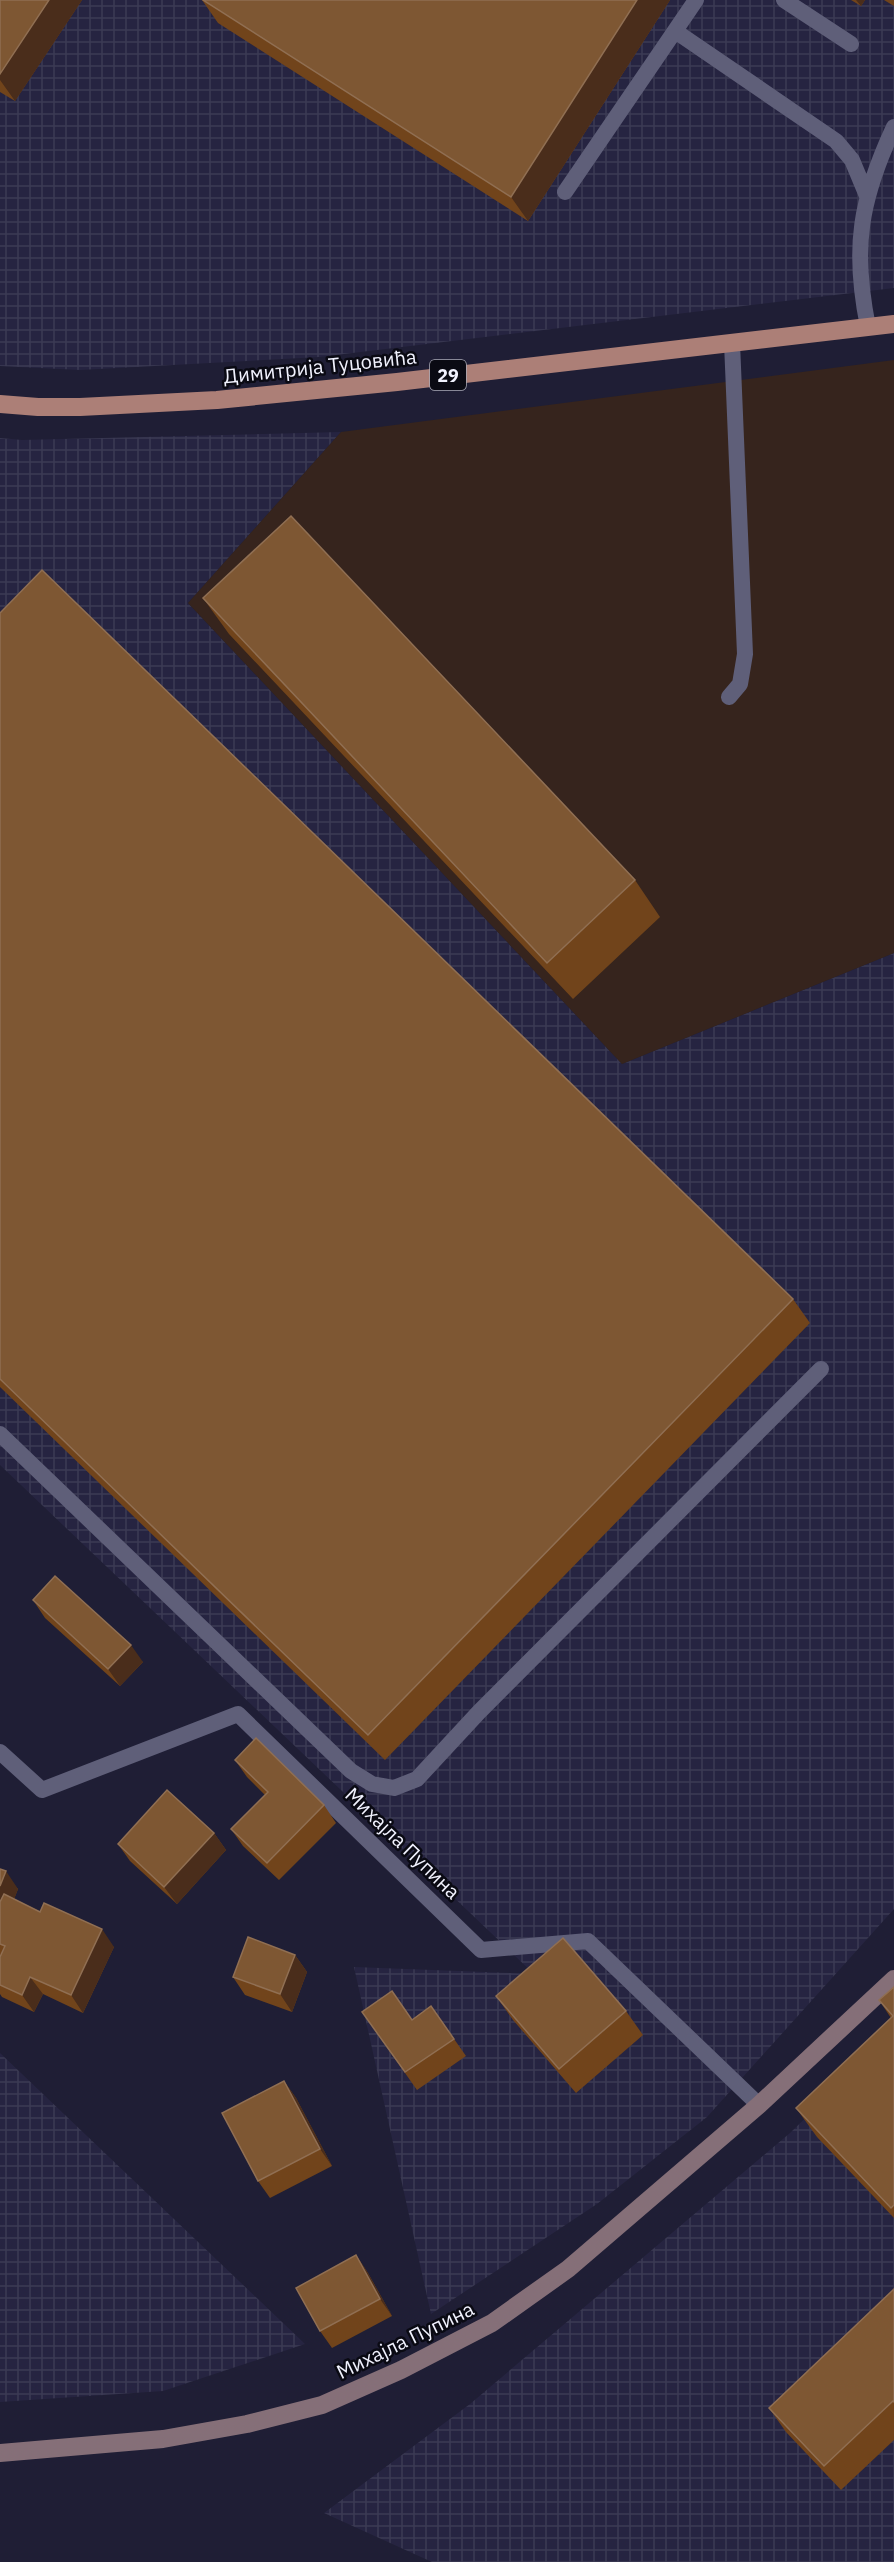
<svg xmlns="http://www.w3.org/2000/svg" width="894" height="2562" viewBox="0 0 894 2562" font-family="'IBM Plex Sans',sans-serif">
  <defs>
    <pattern id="industrial-grid" width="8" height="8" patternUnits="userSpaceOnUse" patternTransform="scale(1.5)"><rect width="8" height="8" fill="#262441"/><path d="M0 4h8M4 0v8" fill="none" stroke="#3b3a54"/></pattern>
  </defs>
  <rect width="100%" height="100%" fill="#1f1e35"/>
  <path fill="url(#industrial-grid)" d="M0 0H894V288L319 357 80 370 0 366Z
    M341 432 188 603 622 1064 894 953V1909L707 2117 597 2204 431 2314 354 1967 534 1974 0 1465V438L22 440Z
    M894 2032V2562H432L324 2513 470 2404 790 2133Z
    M0 2053 305 2344 163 2391 0 2402Z"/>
  <path fill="#36241d" d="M894 360V953L622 1064 188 603 341 432Z"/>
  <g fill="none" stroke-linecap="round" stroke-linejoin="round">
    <path stroke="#5f5f79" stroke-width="16" d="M784 0 851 44
      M675 31 836 141 852 160 867 196
      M565 192 696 0
      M868 327C852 248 860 200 894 127
      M729 697 740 684 745 654 732 343
      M0 1434 351 1771 372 1784 394 1788 417 1779 479 1712 821 1369
      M0 1752 42 1790 238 1714 481 1950 588 1941 759 2105"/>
    <path stroke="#856f78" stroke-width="18" d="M0 2453 163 2439 247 2424 322 2405 401 2370 492 2323 568 2269 759 2105 894 1979"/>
    <path stroke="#ac7f77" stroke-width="18" d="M0 404 38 407H80L217 400 397 382 894 324"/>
  </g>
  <path fill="#71441b" d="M0 0H82L15 101 0 92Z
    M202 0H670L528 221 218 23Z
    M851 0H865L861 6Z
    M884 0H894V6Z
    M203 598 635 880 660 917 573 999 229 634Z
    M0 613 793 1299 810 1323 385 1760 0 1387Z
    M33 1600 143 1662 120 1686 45 1618Z
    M235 1760 324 1805 336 1823 279 1880 243 1846 231 1829 265 1795 247 1777Z
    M214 1833 226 1850 177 1904 130 1861 118 1844Z
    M0 1869 18 1889 14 1899 114 1947 83 2013 43 1994 34 2012 2 1997 0 1994Z
    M295 1955 307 1972 292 2012 245 1995 233 1977Z
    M894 1987V2218L817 2137 796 2108 891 2018 879 2000Z
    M496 1996 626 2011 643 2035 576 2093 513 2020Z
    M431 2006 466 2056 417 2090 362 2012 412 2020Z
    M284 2081 296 2098 332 2166 270 2198 258 2181Z
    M356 2255 368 2273 392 2316 332 2348 320 2331Z
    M894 2289V2440L841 2490 786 2432 769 2408Z"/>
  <path fill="#4a2d1b" d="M49 0H82L15 101 0 80V74Z
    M637 0H670L528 221 511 197Z
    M856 0H865L861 6Z
    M131 1645 143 1662 120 1686 108 1669Z
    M214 1833 226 1850 177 1904 164 1887Z
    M6 1871 18 1889 0 1936V1886Z
    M102 1929 114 1947 83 2013 71 1995Z
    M295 1955 307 1972 292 2012 280 1994Z
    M30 1977 43 1994 34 2012 22 1995Z
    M284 2081 296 2098 332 2166 320 2149Z
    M356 2255 368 2273 392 2316 380 2299Z"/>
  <path fill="#7e5733" stroke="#906f53" stroke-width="1.5" d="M0 0H49L0 74Z
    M203 0H637L511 197Z
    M291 516 635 880 547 963 203 598Z
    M42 570 793 1299 368 1735 0 1379V613Z
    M55 1576 131 1645 108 1669 33 1600Z
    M256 1738 324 1805 267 1863 231 1829 268 1792 235 1760Z
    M167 1790 214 1833 164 1887 118 1844Z
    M0 1869 6 1871 0 1886Z
    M4 1894 40 1912 44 1903 102 1929 71 1995 30 1977 22 1995 0 1985V1957L5 1946 0 1944V1902Z
    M248 1937 295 1955 280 1994 233 1977Z
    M563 1938 626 2011 559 2069 496 1996Z
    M894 1987V2205L891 2208 796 2108 893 2016 879 2000Z
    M392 1991 412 2020 431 2006 454 2039 405 2072 362 2012Z
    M284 2081 320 2149 258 2181 222 2113Z
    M356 2255 380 2299 320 2331 296 2288Z
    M894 2289V2402L893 2401 824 2466 769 2408Z"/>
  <g text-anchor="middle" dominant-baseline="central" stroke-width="5" stroke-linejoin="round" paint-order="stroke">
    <rect fill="#0a0a13" stroke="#acacb8" stroke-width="1.5" x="430" y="360" width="36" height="30" rx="4.5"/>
    <g font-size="18" font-weight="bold" fill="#f1f2fe">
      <text x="448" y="375">29</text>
    </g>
    <g font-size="20" fill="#f1f2fe" stroke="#0a0a13">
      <text transform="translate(320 366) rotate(-6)">Димитрија Туцовића</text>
      <text transform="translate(403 1843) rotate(44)">Михајла Пупина</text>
      <text transform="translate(405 2340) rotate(-26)">Михајла Пупина</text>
    </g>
  </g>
</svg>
